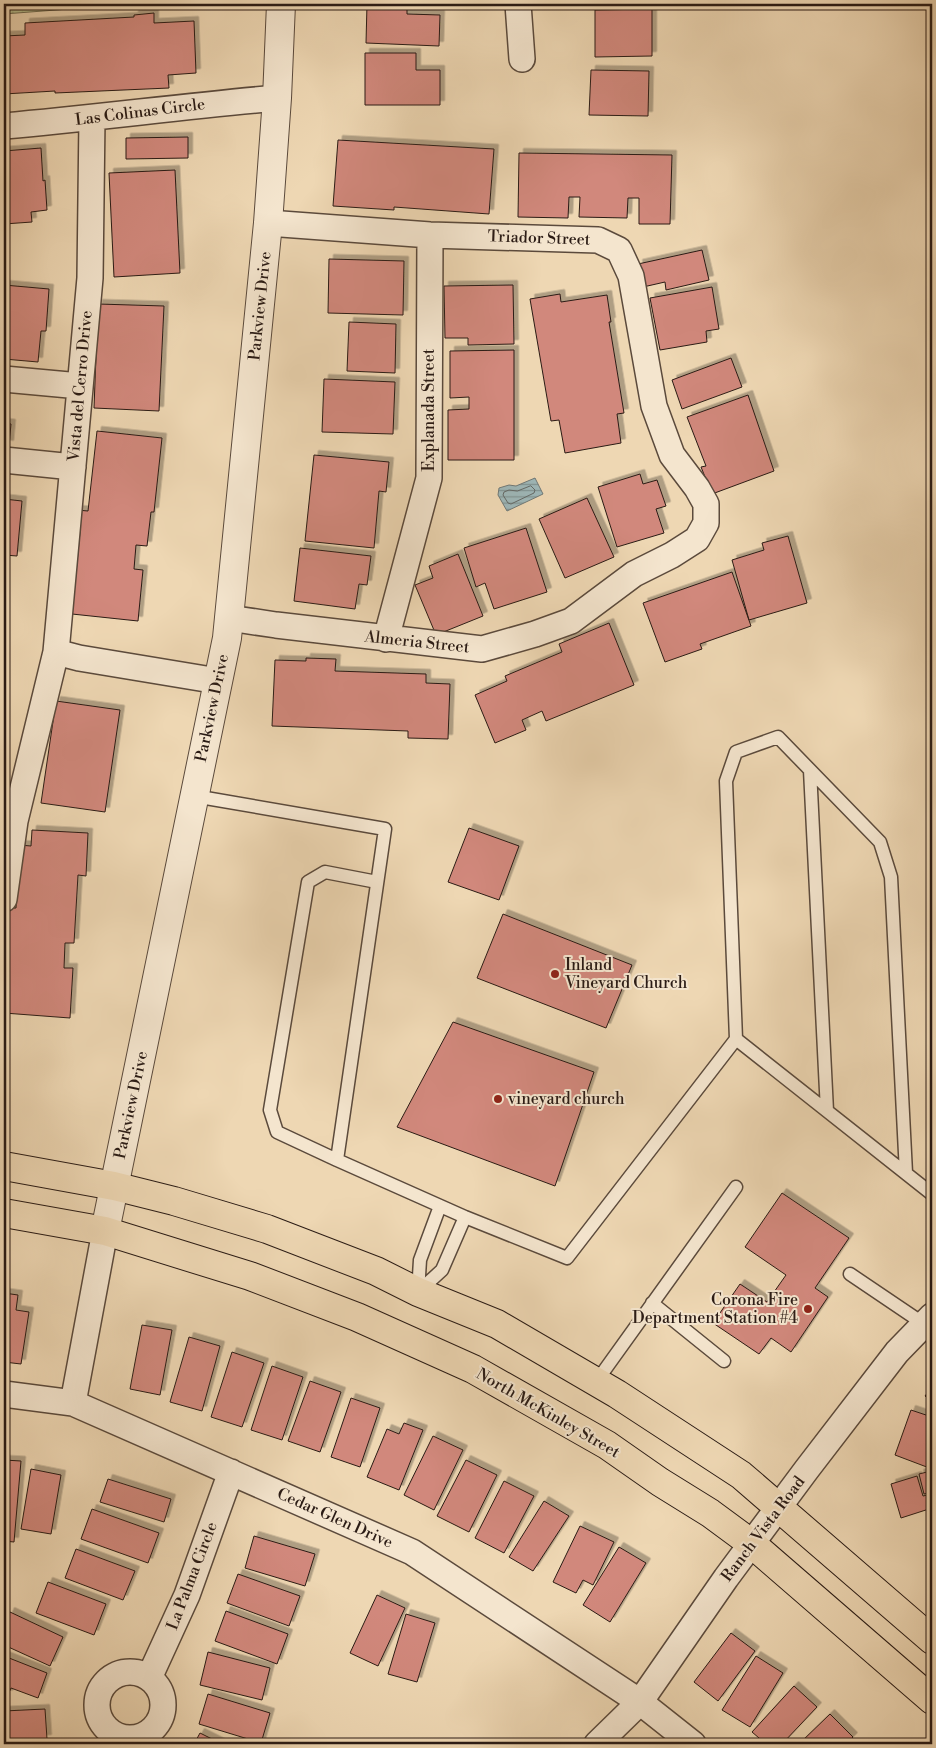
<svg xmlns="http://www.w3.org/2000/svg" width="936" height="1748" viewBox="0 0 936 1748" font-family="'Libre Bodoni',serif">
  <defs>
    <pattern id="park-dots" width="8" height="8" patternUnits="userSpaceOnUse" patternTransform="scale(1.25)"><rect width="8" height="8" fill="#b5bf8f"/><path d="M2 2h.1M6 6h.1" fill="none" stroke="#9ca47a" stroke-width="1.8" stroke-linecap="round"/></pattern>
    <pattern id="water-rules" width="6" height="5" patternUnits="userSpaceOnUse" patternTransform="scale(1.25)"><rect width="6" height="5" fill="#9eb7b8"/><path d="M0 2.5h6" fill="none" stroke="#819494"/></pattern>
    <filter id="shadow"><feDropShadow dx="4.5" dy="-4.5" stdDeviation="0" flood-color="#0004"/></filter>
  </defs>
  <rect width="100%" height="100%" fill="#eed7b3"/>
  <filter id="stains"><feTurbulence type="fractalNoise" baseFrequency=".004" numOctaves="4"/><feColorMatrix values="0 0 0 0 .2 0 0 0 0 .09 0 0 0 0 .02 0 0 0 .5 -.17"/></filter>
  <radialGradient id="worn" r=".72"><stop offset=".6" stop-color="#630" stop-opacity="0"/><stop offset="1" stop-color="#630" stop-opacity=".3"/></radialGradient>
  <path fill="url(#park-dots)" stroke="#706d52" d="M4 4H134L4 14Z"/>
  <path fill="url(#water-rules)" stroke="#707977" d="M535 478 543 494 507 511 498 495 499 488 509 485 516 486Z"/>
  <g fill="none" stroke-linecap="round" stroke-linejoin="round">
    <path stroke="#646966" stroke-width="1" d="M531 486 535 490 534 493 511 504 508 503 503 495 504 492 509 490 517 491Z"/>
  </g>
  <path fill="#d1887b" stroke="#2a1b15" filter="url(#shadow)" d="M367 4H407V14L440 15 439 46 366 43Z
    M652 9V56L595 57V10Z
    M154 13V23L194 21 196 73 168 75 169 88 55 93V91L4 94V36L25 35V23L134 17V15Z
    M365 53H416V70H440V105H365Z
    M591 70 649 71 648 116 589 115Z
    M188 137V158L126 159V138Z
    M338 140 494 149 489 214 394 207V210L333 206Z
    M41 148 43 181 45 180 47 210 31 212 32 222 4 224V151Z
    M519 153 672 155 670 224H639V198H628L627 218 579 217 580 197H569L568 218 518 217Z
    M175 170 180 273 114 277 109 173Z
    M702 250 709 280 666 290 665 282 643 287 638 264Z
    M329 259 404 261 403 315 328 313Z
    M4 285 49 289 46 331H41L38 362 4 359Z
    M513 285 514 344 468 345V338H445L444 286Z
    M712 287 719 329 706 331 707 342 660 350 650 298Z
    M560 294 561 302 607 295 611 322H609L624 413 617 414 621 443 565 453 559 420 551 421 530 299Z
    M98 304 164 306 159 411 94 408Z
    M349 322 396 324 395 373 347 371Z
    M514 350V460H448V410L469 409V397L450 398V351Z
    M731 358 742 387 682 409 672 380Z
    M324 379 395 382 393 434 322 432Z
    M748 395 774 471 712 494 701 467 706 466 687 417Z
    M4 423 11 424 9 445 4 444Z
    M97 431 162 438 154 512H151L147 546 136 545 134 569 143 570 138 621 72 614 80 532 75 531 77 510 88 511Z
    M314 455 389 462 386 492 379 491 374 548 305 541Z
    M640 474 643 484 657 480 666 506 656 509 664 533 617 547 598 487Z
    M587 498 614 557 565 578 539 519Z
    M4 499 22 501 17 556 4 555Z
    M526 528 547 592 494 609 485 583 476 587 464 548Z
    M788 536 807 603 749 620 732 560 764 550 762 543Z
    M300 548 371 556 367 585 359 584 355 609 294 601Z
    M458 554 483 616 436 635 415 585 433 578 429 566Z
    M732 572 751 626 700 644 702 649 665 662 643 603Z
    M609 623 634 685 546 721 542 711 522 720 526 730 495 743 475 695 507 681 505 676 562 652 559 644Z
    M306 658 336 659 335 671 426 674V683L450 684 448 739 408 738V731L272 726 275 660 306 661Z
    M56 701 120 710 105 812 41 803Z
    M469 828 519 846 499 900 448 882Z
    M32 830 88 833 86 876 78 875 74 943H65L64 968H73L70 1018 4 1013 9 908H16L19 845 31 846Z
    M503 914 632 965 606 1028 477 978Z
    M453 1022 594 1072 555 1186 397 1127Z
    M782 1193 849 1238 815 1288 828 1297 791 1352 771 1338 759 1354 713 1323 740 1284 767 1302 786 1275 745 1247Z
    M4 1293 18 1295 16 1310 29 1312 21 1364 4 1362Z
    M142 1325 172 1330 160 1395 130 1389Z
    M189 1337 220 1346 202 1411 170 1402Z
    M232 1352 264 1363 242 1427 211 1417Z
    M272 1366 303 1377 282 1440 251 1430Z
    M310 1381 341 1392 320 1452 288 1441Z
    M932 1387V1402L925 1396Z
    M351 1398 380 1408 360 1467 331 1457Z
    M911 1410 932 1417V1469L895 1455Z
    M404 1423 423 1430 399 1490 367 1477 387 1429 399 1434Z
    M433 1436 463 1450 434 1510 404 1495Z
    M4 1460 21 1461 14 1542 4 1541Z
    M466 1460 497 1475 469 1532 437 1516Z
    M31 1469 61 1475 51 1534 21 1529Z
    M931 1471 932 1492 924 1494 919 1474Z
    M917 1476 923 1496 932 1494V1508L901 1518 891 1484Z
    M108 1479 171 1499 164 1522 100 1502Z
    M504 1481 534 1496 504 1553 475 1538Z
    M544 1501 569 1516 533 1571 509 1557Z
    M92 1509 159 1533 148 1563 81 1539Z
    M580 1526 614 1542 593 1585 583 1580 576 1593 553 1582Z
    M254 1536 315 1554 305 1586 245 1568Z
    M619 1547 646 1563 610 1622 583 1605Z
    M76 1549 135 1571 123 1600 65 1578Z
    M238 1574 300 1596 289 1626 227 1603Z
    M48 1582 106 1604 94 1635 36 1613Z
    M377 1595 405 1608 378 1666 350 1653Z
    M226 1611 288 1634 277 1664 215 1641Z
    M10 1612 63 1637 50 1666 4 1645V1627Z
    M406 1614 435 1623 417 1682 388 1674Z
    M731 1633 755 1651 718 1701 694 1682Z
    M208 1652 270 1668 262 1700 200 1685Z
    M4 1656 47 1673 38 1698 11 1688 8 1695 4 1693Z
    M756 1656 783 1673 750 1727 722 1710Z
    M794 1686 817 1707 782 1744H766L752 1732Z
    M208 1694 270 1713 261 1743 199 1724Z
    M45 1709 47 1739 4 1741V1711Z
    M830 1714 853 1737 846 1744H799Z
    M200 1733 222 1744H194Z"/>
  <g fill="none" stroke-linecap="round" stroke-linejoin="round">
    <g stroke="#5b4a3c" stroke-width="15">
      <path id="service" d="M810 770 827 1111
        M194 796 385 829 337 1160 465 1217 567 1258 736 1039 932 1194
        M736 1039 726 781 736 752 778 737 880 842 891 877 906 1173
        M337 1160 277 1132 270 1110 308 882 325 872 377 882
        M850 1274 924 1324
        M418 1292 442 1270 465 1217
        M418 1292 420 1260 440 1206
        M652 1303 724 1361
        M596 1382 736 1187"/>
    </g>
    <g stroke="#5b4a3c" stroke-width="28">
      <path id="minor" d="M518 4 522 59
        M4 126C95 118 186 106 277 98
        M4 379 80 386
        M4 460 73 467
        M229 618 276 625 482 649 535 634 571 621 634 574 672 555 697 539 706 523V504L697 488 672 455 654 406 631 276 619 250 598 240 430 235 268 223
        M386 639 429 478 430 235
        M56 652 79 658 218 681
        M4 899 15 821 56 652 90 278 92 118
        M4 1394 73 1403 412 1552 640 1702 693 1744
        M73 1403 105 1231
        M97 1705a33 33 0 1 1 66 0a33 33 0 1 1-66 0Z
        M149 1678 187 1595 231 1472
        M597 1744 640 1702 726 1578 807 1469 897 1352 932 1316"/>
    </g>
    <g stroke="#5b4a3c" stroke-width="30">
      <path id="tertiary" d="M105 1231 227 638 268 223 277 98 281 4"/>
    </g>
    <g stroke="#2a1b15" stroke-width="30">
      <path id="primary" d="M4 1166 114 1186 174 1201 267 1229 376 1271 418 1292 497 1324 617 1394 741 1475 932 1640
        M4 1213 105 1231 250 1276 357 1317 473 1369 607 1445 660 1482 710 1513 752 1544 932 1700"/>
    </g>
    <use href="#service" stroke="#f4e5ce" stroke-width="12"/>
    <use href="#minor" stroke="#f4e5ce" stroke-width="25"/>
    <use href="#tertiary" stroke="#f4e5ce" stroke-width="28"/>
    <use href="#primary" stroke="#eed7b3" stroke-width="28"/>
  </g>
  <g fill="#8f2418" stroke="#f4e5ce" stroke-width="2">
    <circle cx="555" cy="974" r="5"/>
    <circle cx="498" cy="1099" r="5"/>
    <circle cx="808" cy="1309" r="5"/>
  </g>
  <g text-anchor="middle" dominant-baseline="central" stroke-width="4" stroke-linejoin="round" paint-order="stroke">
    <g font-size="16" fill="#2a1b15" stroke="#f4e5ce">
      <text transform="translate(140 112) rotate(-7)">Las Colinas Circle</text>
      <text transform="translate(539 238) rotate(2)">Triador Street</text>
      <text transform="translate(260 306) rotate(-84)">Parkview Drive</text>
      <text transform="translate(80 386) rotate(-85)">Vista del Cerro Drive</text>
      <text transform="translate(429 410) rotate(-90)">Explanada Street</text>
      <text transform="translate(417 642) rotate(6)">Almeria Street</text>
      <text transform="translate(212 708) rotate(-78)">Parkview Drive</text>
      <text transform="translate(131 1105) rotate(-78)">Parkview Drive</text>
      <text transform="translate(548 1413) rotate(30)">North McKinley Street</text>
      <text transform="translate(335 1518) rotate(24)">Cedar Glen Drive</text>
      <text transform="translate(763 1529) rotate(-53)">Ranch Vista Road</text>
      <text transform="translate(192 1576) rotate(-69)">La Palma Circle</text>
    </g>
    <g font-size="16" fill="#2a1b15" stroke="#f4e5ce" text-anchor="start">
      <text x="565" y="965">Inland<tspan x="565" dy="18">Vineyard Church</tspan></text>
      <text x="508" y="1099">vineyard church</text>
      <text x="798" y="1300" text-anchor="end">Corona Fire<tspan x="798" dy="18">Department Station #4</tspan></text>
    </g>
  </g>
  <rect width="936" height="1748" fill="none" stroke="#eed7b3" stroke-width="20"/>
  <rect x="5" y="5" width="926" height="1738" fill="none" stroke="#2a1b15" stroke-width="2.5"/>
  <rect x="10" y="10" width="916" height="1728" fill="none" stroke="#2a1b15"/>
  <rect width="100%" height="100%" filter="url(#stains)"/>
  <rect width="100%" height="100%" fill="url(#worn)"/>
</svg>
